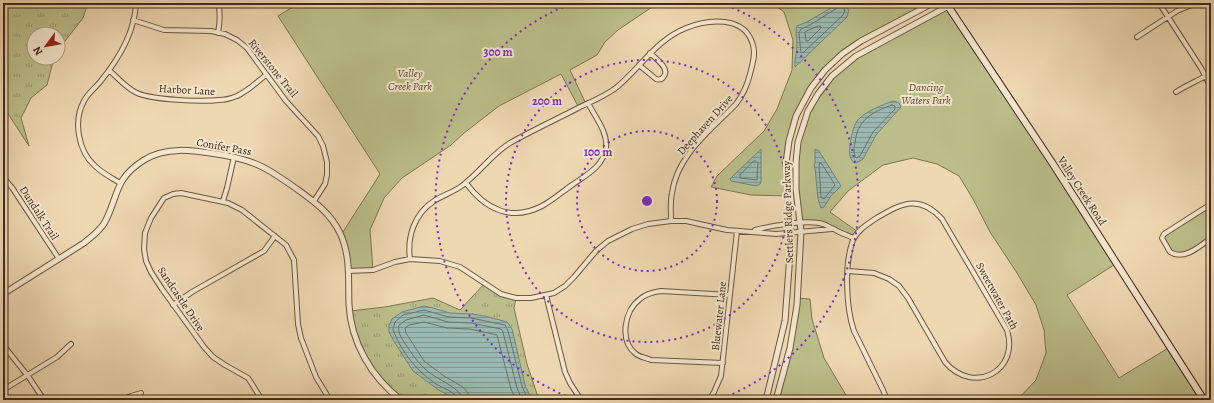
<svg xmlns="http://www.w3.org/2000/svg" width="1214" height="403" viewBox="0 0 1214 403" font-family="Alegreya,serif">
  <defs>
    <pattern id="grass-tufts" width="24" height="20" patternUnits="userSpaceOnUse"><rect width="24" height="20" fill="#bbbe8a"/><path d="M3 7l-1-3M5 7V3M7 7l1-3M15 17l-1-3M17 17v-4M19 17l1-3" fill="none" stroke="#9a9b70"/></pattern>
    <pattern id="water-rules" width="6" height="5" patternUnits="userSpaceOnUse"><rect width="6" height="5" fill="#9ab9b1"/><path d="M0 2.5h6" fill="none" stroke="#7f978f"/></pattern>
  </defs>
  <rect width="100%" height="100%" fill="#eed8b2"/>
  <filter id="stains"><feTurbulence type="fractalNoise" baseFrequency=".005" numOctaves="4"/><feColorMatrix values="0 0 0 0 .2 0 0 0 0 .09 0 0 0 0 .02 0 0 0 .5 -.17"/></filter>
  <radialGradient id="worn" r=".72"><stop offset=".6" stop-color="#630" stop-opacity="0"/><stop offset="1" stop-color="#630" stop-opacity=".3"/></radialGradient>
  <path fill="url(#grass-tufts)" stroke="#7e7452" d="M3 3H88L83 18 58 50V34H34V58H54L47 85 31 98 21 118 29 146 3 106Z
    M485 283 492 289 516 298 514 308 527 364 539 400H401L396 396 362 354 350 311 385 307 433 298 460 310Z"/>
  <path fill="#bbbe8a" stroke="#7e7452" d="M299 3H658L618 30 605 42 597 55 570 70 586 104 579 108 561 74 499 106 464 133 451 145 402 178 384 198 370 230 373 270 348 271 341 235 380 174 278 16Z
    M772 3H933L842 54 805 98 789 141 787 196 751 195 711 187 717 176 764 131 777 109 792 70 793 40 784 12Z
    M948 6 1117 263 1067 295 1119 378 1170 347 1200 397 1194 400H1017L1036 380 1046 353 1044 330 1036 305 1017 273 990 232 973 199 959 176 937 164 913 158 883 165 848 191 830 212 858 232 854 238 825 224 800 223 796 189 801 132 818 94 848 62Z
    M1208 207 1211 212V238L1187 253 1174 254 1162 236Z
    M797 298 810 299 812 319 824 358 849 400H776L790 348Z"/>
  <path fill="url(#water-rules)" stroke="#768075" d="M841 4 844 5 849 10 847 17 795 67C794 60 797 53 797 45 797 38 795 32 797 26L807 22 836 5Z
    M893 101 899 103 901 107 876 135 863 159 858 162 854 163C849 157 849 153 850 145 851 138 853 127 857 121 864 112 882 105 893 101Z
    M761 149V182L760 184 756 186 731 181 730 179 733 176Z
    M815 149 819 151 841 186 831 196 824 207 821 208 818 199 815 168 814 165 815 164Z
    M424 306 433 308 450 313 471 314 485 316 507 322 512 329 525 385 532 400H457L437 389 413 371 393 340 389 332V326L392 319 402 312Z"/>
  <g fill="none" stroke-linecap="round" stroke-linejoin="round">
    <path stroke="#6e7266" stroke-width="1" d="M839 7H841L845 10 843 15 804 52 801 53 799 33 801 29 810 25Z
      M819 26 821 27 820 29 808 41H806L805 32Z
      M892 105 895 106V109L873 132 860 156 856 158C853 153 854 148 855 143 857 120 872 112 892 105Z
      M754 161H756L758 163 757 180 740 178V175Z
      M820 163 822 164 835 185 824 199 821 197 819 166Z
      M458 400C457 392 442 388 436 384 416 370 402 353 393 330L395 322 403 315 424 310 449 317 471 318 505 325 508 331 522 386 528 400
      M463 400C462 389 439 380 430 373 419 365 412 354 404 342 401 337 397 331 399 325L406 320 424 315 448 322 471 323 501 329 503 332 517 388 522 400
      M469 400 468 393 463 387 444 376 424 361 406 333 405 328 409 325 424 322 447 328 470 329 497 335 511 389 516 400"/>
    <g stroke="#6c5641" stroke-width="6">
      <path id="minor" d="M1159 3 1201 68 1211 87
        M133 20 164 30 211 31 225 34 237 40 247 48 286 101 318 136 323 146 327 162V175L325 184 314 201
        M218 33C220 22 221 13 218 3
        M1137 37 1177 11 1196 3
        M639 65 656 79C659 80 662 80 664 76 670 68 655 58 650 53
        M109 70C118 78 126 88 137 93 153 100 201 102 219 100 224 100 232 98 237 96 248 91 257 82 266 75
        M1176 92C1187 85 1199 80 1211 73
        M3 177 13 189 59 259
        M120 183C112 178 102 173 95 166 78 151 73 121 84 101 88 93 94 89 100 82 118 60 135 33 136 3
        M466 183C485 209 511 222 542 206 553 200 562 192 572 185 586 175 603 167 606 148 608 132 595 117 588 103
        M223 201 227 188 234 157
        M1211 204 1164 234 1162 238 1170 252C1184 261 1200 246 1211 238
        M1208 207 1211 212
        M755 230C770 226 809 219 823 224 827 225 830 228 834 229 840 233 847 235 854 238
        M410 259C407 237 414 214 434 201 443 195 454 192 463 185 480 172 492 154 510 143 533 130 557 119 580 107 593 101 607 95 617 87 641 67 656 40 686 28 708 19 745 15 753 45 756 55 752 65 750 74 747 86 743 95 736 104 711 130 677 155 672 193 670 202 671 212 671 221
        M348 271 373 270 395 262 410 259 440 261 460 267 501 294 516 298H531L554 293 565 286 574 277 596 251 608 241 632 229 648 224 671 221H686L727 230 776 234 832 229
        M848 271 874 273 889 279 899 286 908 298 945 362C973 395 1020 372 1007 330L942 219C919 193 900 204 875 219 866 225 857 231 853 240 844 264 846 308 854 331L883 390 887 400
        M546 295 565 372 570 383 581 400
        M173 305 192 292 264 251 275 236
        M3 345 28 376 44 400
        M723 363 651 360C646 358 640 357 636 354 619 341 624 311 640 299 646 294 653 292 661 291L730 295
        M3 390 57 357 71 344
        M121 400 131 396 141 393
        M262 400 248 378 225 365 213 357 204 347 162 289 151 272 146 261 144 249 145 233 151 218 164 198 173 194 181 193 228 203 242 210 286 245 294 260 298 324 301 338 316 377 330 400
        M709 400 714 392 721 376 737 231"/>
    </g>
    <g stroke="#6c5641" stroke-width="7">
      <path id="tertiary" d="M3 294 84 243C91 237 100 231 105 222 119 195 114 179 144 160 167 145 197 151 223 155 256 161 267 168 294 187 312 200 330 212 340 233 351 256 348 281 349 305 351 342 371 377 401 400
        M766 400 785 321 790 254V233L786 163 789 141 796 116 811 88 825 70 842 54 861 41 933 3
        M776 400 790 348 797 305 801 231 796 189V162L798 142 808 111 818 94 832 76 856 56 954 3"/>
    </g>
    <g stroke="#412a1b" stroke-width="8">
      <path id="secondary" d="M946 3 1053 164 1204 400"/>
    </g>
    <use href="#minor" stroke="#f4e6cd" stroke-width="4"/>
    <use href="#tertiary" stroke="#f4e6cd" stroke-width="5"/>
    <use href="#secondary" stroke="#f4e6cd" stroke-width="6"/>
  </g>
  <g fill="none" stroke="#7b2cbf" stroke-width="2" stroke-dasharray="2 4">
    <circle cx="647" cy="201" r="70"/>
    <circle cx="647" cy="201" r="141"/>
    <path d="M577 400A211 211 0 0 1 573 3M721 3A211 211 0 0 1 717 400"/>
  </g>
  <g text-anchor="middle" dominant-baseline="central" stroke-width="4" stroke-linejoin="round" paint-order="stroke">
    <g font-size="11" fill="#412a1b" stroke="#f4e6cd">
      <text transform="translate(273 68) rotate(51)">Riverstone Trail</text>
      <text transform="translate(187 90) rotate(3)">Harbor Lane</text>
      <text transform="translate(705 125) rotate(-48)">Deephaven Drive</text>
      <text transform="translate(224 147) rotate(10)">Conifer Pass</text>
      <text transform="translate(1082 191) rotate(57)">Valley Creek Road</text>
      <text transform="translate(788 212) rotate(-92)">Settlers Ridge Parkway</text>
      <text transform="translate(39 213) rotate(57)">Dundalk Trail</text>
      <text transform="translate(997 296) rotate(61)">Sweetwater Path</text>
      <text transform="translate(181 299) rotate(56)">Sandcastle Drive</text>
      <text transform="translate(719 316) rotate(-84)">Bluewater Lane</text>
    </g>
    <g font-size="11" font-style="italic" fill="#594831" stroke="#f4e6cd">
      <text x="410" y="73">Valley<tspan x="410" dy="13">Creek Park</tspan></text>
      <text x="926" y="87">Dancing<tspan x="926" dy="13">Waters Park</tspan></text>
    </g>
  </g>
  <circle cx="647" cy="201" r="6" fill="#7b2cbf" stroke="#f4e6cd" stroke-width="2"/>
  <g font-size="12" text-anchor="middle" font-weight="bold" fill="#7b2cbf" stroke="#f4e6cd" stroke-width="4" stroke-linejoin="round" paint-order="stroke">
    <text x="498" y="56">300 m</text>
    <text x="547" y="105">200 m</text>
    <text x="598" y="156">100 m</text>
  </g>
  <rect width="1214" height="403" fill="none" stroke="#eed8b2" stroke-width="16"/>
  <rect x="4" y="4" width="1206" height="395" fill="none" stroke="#412a1b" stroke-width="2"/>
  <rect x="8" y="8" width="1198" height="387" fill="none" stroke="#412a1b"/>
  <g transform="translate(46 46) rotate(238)"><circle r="19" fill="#f4e6cd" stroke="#ac9b86"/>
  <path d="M0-3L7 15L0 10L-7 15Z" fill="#8f2418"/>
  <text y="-6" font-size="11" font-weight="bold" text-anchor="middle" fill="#412a1b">N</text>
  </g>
  <rect width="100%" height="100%" filter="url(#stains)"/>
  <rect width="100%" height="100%" fill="url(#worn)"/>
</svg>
